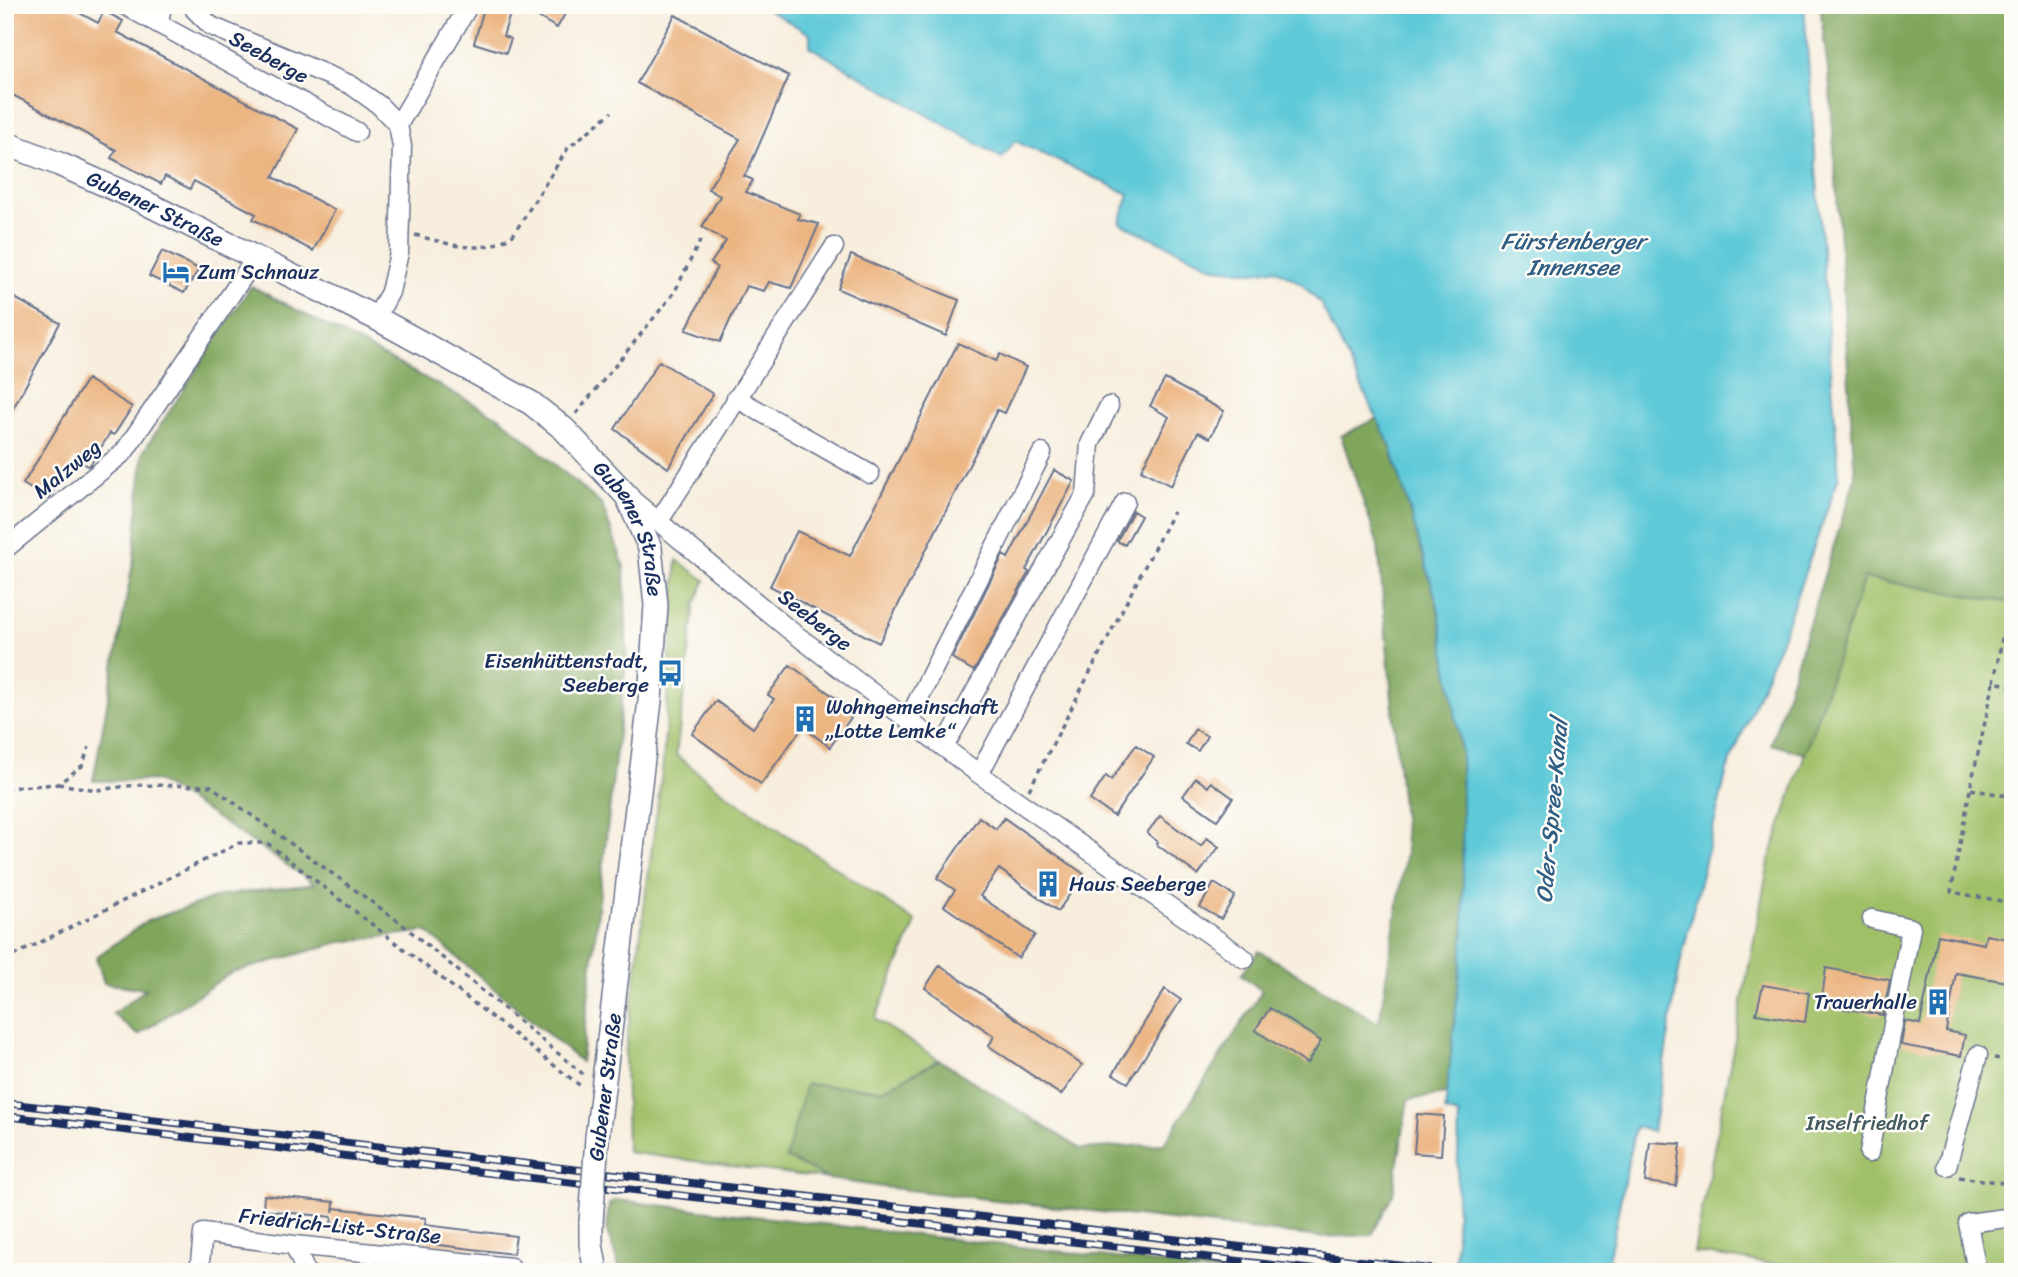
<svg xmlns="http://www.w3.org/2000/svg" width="2018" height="1277" viewBox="0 0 2018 1277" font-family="Sriracha,sans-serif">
  <rect width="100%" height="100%" fill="#fdfcf7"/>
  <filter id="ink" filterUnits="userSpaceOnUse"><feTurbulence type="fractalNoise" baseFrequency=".0143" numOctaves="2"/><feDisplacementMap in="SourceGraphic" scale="14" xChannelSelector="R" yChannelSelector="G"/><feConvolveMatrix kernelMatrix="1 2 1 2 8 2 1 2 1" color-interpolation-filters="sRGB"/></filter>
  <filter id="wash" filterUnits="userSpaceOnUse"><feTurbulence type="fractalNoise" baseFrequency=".00686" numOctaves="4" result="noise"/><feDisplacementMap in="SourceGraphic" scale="28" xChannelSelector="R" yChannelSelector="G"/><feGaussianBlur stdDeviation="1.57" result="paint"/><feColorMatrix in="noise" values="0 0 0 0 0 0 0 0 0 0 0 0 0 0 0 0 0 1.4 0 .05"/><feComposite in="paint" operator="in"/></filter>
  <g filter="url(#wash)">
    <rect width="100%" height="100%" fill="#f7eede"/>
    <path fill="#a0c068" stroke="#5e7863" stroke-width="2" d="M677 560 705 580 695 605 676 755 726 794 916 922 875 1019 939 1060 883 1090 845 1086 786 1158 829 1179 627 1152 625 1054 663 763Z
      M1864 577 2013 603V1272H1831L1694 1253 1769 861Z"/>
    <path fill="#80a65c" stroke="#4e6a5d" stroke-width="2" d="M1820 5H2013V603L1864 578 1805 754 1771 744 1855 478 1830 88Z
      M251 286 501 418 602 505 624 566 627 653 581 1062 426 931 341 942 231 973 138 1035 113 1014 146 989 104 983 96 957 147 921 223 895 315 884 206 811 155 780 93 781 134 557 143 452Z
      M1377 418 1391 447 1438 606 1461 748 1464 934 1447 1094 1408 1100 1393 1194 1372 1235 1320 1237 882 1187 829 1179 786 1158 806 1084 883 1090 939 1060 1081 1149 1164 1144 1262 991 1241 974 1259 951 1379 1023 1406 852 1378 545 1341 436Z
      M615 1200 1236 1272H621L607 1231 609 1204Z"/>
    <path fill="#5ec9d8" stroke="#3c7c9b" stroke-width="2" d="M760 5H1804L1839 476 1781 640 1727 770 1680 964 1653 1131 1635 1127 1606 1272H1455L1459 1115 1445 1111 1464 934 1461 748 1438 606 1391 447 1321 304 1302 284 1275 269 1254 272 1216 268 1120 223 1129 194 1015 141 1002 158 810 47V34Z"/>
    <g id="blocks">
      <path fill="#ecb683" d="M5 5H65L98 23 104 11 123 21 117 32 298 129 273 177 335 210 313 251 253 219 256 214 194 181 190 189 165 176 161 184 111 158 116 150 5 91Z
        M485 5H513L503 36 511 39 506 53 474 43Z
        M518 5H570L557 28Z
        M675 15 789 76 749 168 744 176 753 180 746 192 800 214 798 219 819 224 791 288 769 282 764 291 746 286 720 342 686 330 717 267 711 263 726 241 702 227 720 196 708 189 740 139 637 83Z
        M162 251 199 269 184 293 149 276Z
        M851 255 959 300 946 336 838 289Z
        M13 297 60 323 5 423V311Z
        M958 343 996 361 1000 354 1026 367 1005 413 997 410 879 643 770 586 797 531 850 556Z
        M659 361 713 394 668 468 615 429Z
        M87 379 132 407 114 435 110 433 90 465 88 466 75 458 48 499 23 484Z
        M1165 379 1224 411 1210 438 1198 432 1171 486 1141 470 1169 417 1150 406Z
        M1054 470 1074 481 1026 570 1029 572 974 671 952 658 1003 555 1008 558Z
        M1133 511 1141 516 1125 545 1117 541Z
        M790 665 855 712 830 747 803 727 761 784 692 734 716 701 753 728 774 699 768 695Z
        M1195 729 1207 736 1198 751 1186 744Z
        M1136 745 1154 757 1114 816 1090 800 1106 776 1111 780Z
        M1196 778 1208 787 1211 782 1233 798 1217 820 1183 796Z
        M1160 816 1201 846 1207 838 1219 847 1198 875 1156 844 1158 842 1147 833Z
        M979 817 996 829 1004 818 1084 874 1058 911 999 869 980 896 1035 935 1018 958 944 906 955 890 937 878Z
        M1214 883 1235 896 1221 919 1200 907Z
        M1938 935 1984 944 1986 935 2013 940V983L1956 973 1946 1031 1965 1035 1961 1056 1901 1045 1905 1021 1920 1024Z
        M940 965 1082 1065 1061 1095 989 1046 994 1036 925 988Z
        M1826 968 1890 980 1883 1015 1821 1005Z
        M1763 985 1809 993 1805 1022 1756 1014Z
        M1165 989 1181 1000 1128 1083 1113 1074Z
        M1270 1008 1321 1041 1307 1064 1255 1030Z
        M1417 1114 1444 1116 1441 1155 1414 1153Z
        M1650 1142 1681 1144 1676 1186 1645 1182Z
        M264 1195 334 1202 333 1212 334 1208 426 1218 425 1225 516 1236 513 1254 423 1243 424 1231V1233L331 1223 332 1217 263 1210Z"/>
    </g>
  </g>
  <g filter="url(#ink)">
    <use href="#blocks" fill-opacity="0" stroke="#68728b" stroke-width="2"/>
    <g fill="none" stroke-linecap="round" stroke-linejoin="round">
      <g stroke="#68728b" stroke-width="21">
        <path id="minor" d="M124 5 357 132
          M193 5 195 10 211 26 351 85 379 105 398 125 402 146 399 253 390 292 376 318
          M159 23 162 5
          M398 125 469 5
          M736 398 870 474
          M630 498 787 628 979 774 1245 959
          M659 521 834 247
          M5 549 124 452 255 259
          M908 720 1042 453
          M944 747 1086 494 1090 444 1109 406
          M979 774 1125 502
          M1869 1153 1911 928 1872 919
          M1947 1166 1978 1055
          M294 1245 306 1272
          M199 1272 203 1233 294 1245 511 1267
          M1977 1272 1968 1223 2013 1217"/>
      </g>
      <g stroke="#68728b" stroke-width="26">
        <g id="major">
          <path id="s1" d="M5 143 59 164 140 200 376 318 531 403 564 429 627 496 650 548 656 605 650 701 597 1138"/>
          <path d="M591 1222V1244L596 1272"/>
        </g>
      </g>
      <path stroke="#68728b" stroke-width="3.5" stroke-dasharray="5 5" stroke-linecap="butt" d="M415 235C450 244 480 257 513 235L568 148 612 112
        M576 414 674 293 702 237
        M1994 682 2007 611 2013 612
        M2013 686 1994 682 1970 789 2013 797
        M58 784 97 790 136 785 211 786 398 921 583 1074
        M5 788 58 784 82 766 89 747
        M1029 790 1173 512
        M1970 790 1951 892 2013 903
        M5 960 239 843H267L582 1087
        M1994 1058 2013 1061
        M1959 1177 2013 1184"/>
      <use href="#minor" stroke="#fff" stroke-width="18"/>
      <use href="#major" stroke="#fff" stroke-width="23"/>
      <g stroke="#1b2f5e" stroke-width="8">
        <path id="rail" d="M5 1103 1455 1272
          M5 1116 1332 1272"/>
      </g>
      <use href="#rail" stroke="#fdfcf7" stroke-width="5" stroke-dasharray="16" stroke-linecap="butt"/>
      <g stroke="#68728b" stroke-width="26" stroke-linecap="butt">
        <path id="major-bridge" d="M591 1222 597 1138"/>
      </g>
      <use href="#major-bridge" stroke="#fff" stroke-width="23"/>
    </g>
  </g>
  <defs>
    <g id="hotel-bare" transform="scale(2.1)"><path d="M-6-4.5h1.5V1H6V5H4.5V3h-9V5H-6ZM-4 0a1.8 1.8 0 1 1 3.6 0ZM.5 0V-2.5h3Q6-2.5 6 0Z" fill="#1f6fb2" stroke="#fdfcf7" stroke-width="2.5" paint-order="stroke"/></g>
    <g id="bus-bare" transform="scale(2.1)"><path d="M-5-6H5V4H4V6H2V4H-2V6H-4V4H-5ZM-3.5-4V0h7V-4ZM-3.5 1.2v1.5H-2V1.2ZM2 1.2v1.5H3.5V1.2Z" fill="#1f6fb2" stroke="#fdfcf7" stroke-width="2.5" paint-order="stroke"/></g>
    <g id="building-bare" transform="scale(2.1)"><path d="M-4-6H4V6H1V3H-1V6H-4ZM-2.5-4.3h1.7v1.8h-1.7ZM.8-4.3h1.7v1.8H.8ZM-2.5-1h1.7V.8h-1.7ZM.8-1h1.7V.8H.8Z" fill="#1f6fb2" stroke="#fdfcf7" stroke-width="2.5" paint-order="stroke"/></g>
  </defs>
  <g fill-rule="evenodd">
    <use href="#hotel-bare" x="176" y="272"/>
    <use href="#bus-bare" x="670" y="673"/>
    <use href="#building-bare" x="805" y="719"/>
    <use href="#building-bare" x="1048" y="884"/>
    <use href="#building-bare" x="1938" y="1002"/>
  </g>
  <g text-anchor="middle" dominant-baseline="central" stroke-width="5" stroke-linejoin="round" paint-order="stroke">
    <g font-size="21" fill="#1b2f5e" stroke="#fdfcf7">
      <text transform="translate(269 57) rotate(29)">Seeberge</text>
      <text stroke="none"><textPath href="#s1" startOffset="164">Gubener Straße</textPath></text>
      <text transform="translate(67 469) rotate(-39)">Malzweg</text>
      <text stroke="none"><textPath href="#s1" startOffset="752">Gubener Straße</textPath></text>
      <text transform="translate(815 620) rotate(38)">Seeberge</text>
      <text transform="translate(605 1087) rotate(-83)">Gubener Straße</text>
      <text transform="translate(340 1226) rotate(6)">Friedrich-List-Straße</text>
    </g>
    <g font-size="21" fill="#1b2f5e" stroke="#fdfcf7" text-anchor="start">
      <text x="197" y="272">Zum Schnauz</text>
      <text x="649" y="661" text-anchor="end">Eisenhüttenstadt,<tspan x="649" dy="24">Seeberge</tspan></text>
      <text x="826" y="707">Wohngemeinschaft<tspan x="826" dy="24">„Lotte Lemke“</tspan></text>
      <text x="1069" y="884">Haus Seeberge</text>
      <text x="1917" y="1002" text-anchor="end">Trauerhalle</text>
    </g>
    <g font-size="21" fill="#435a61" stroke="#fdfcf7">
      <text x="1867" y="1123">Inselfriedhof</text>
    </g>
    <g font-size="23" font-style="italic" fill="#2f5d83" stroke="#fdfcf7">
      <text x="1573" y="241">Fürstenberger<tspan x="1573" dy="26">Innensee</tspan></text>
      <text transform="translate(1552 811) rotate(-85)">Oder-Spree-Kanal</text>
    </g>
  </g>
  <rect width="2018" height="1277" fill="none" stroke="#fdfcf7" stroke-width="28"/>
</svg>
